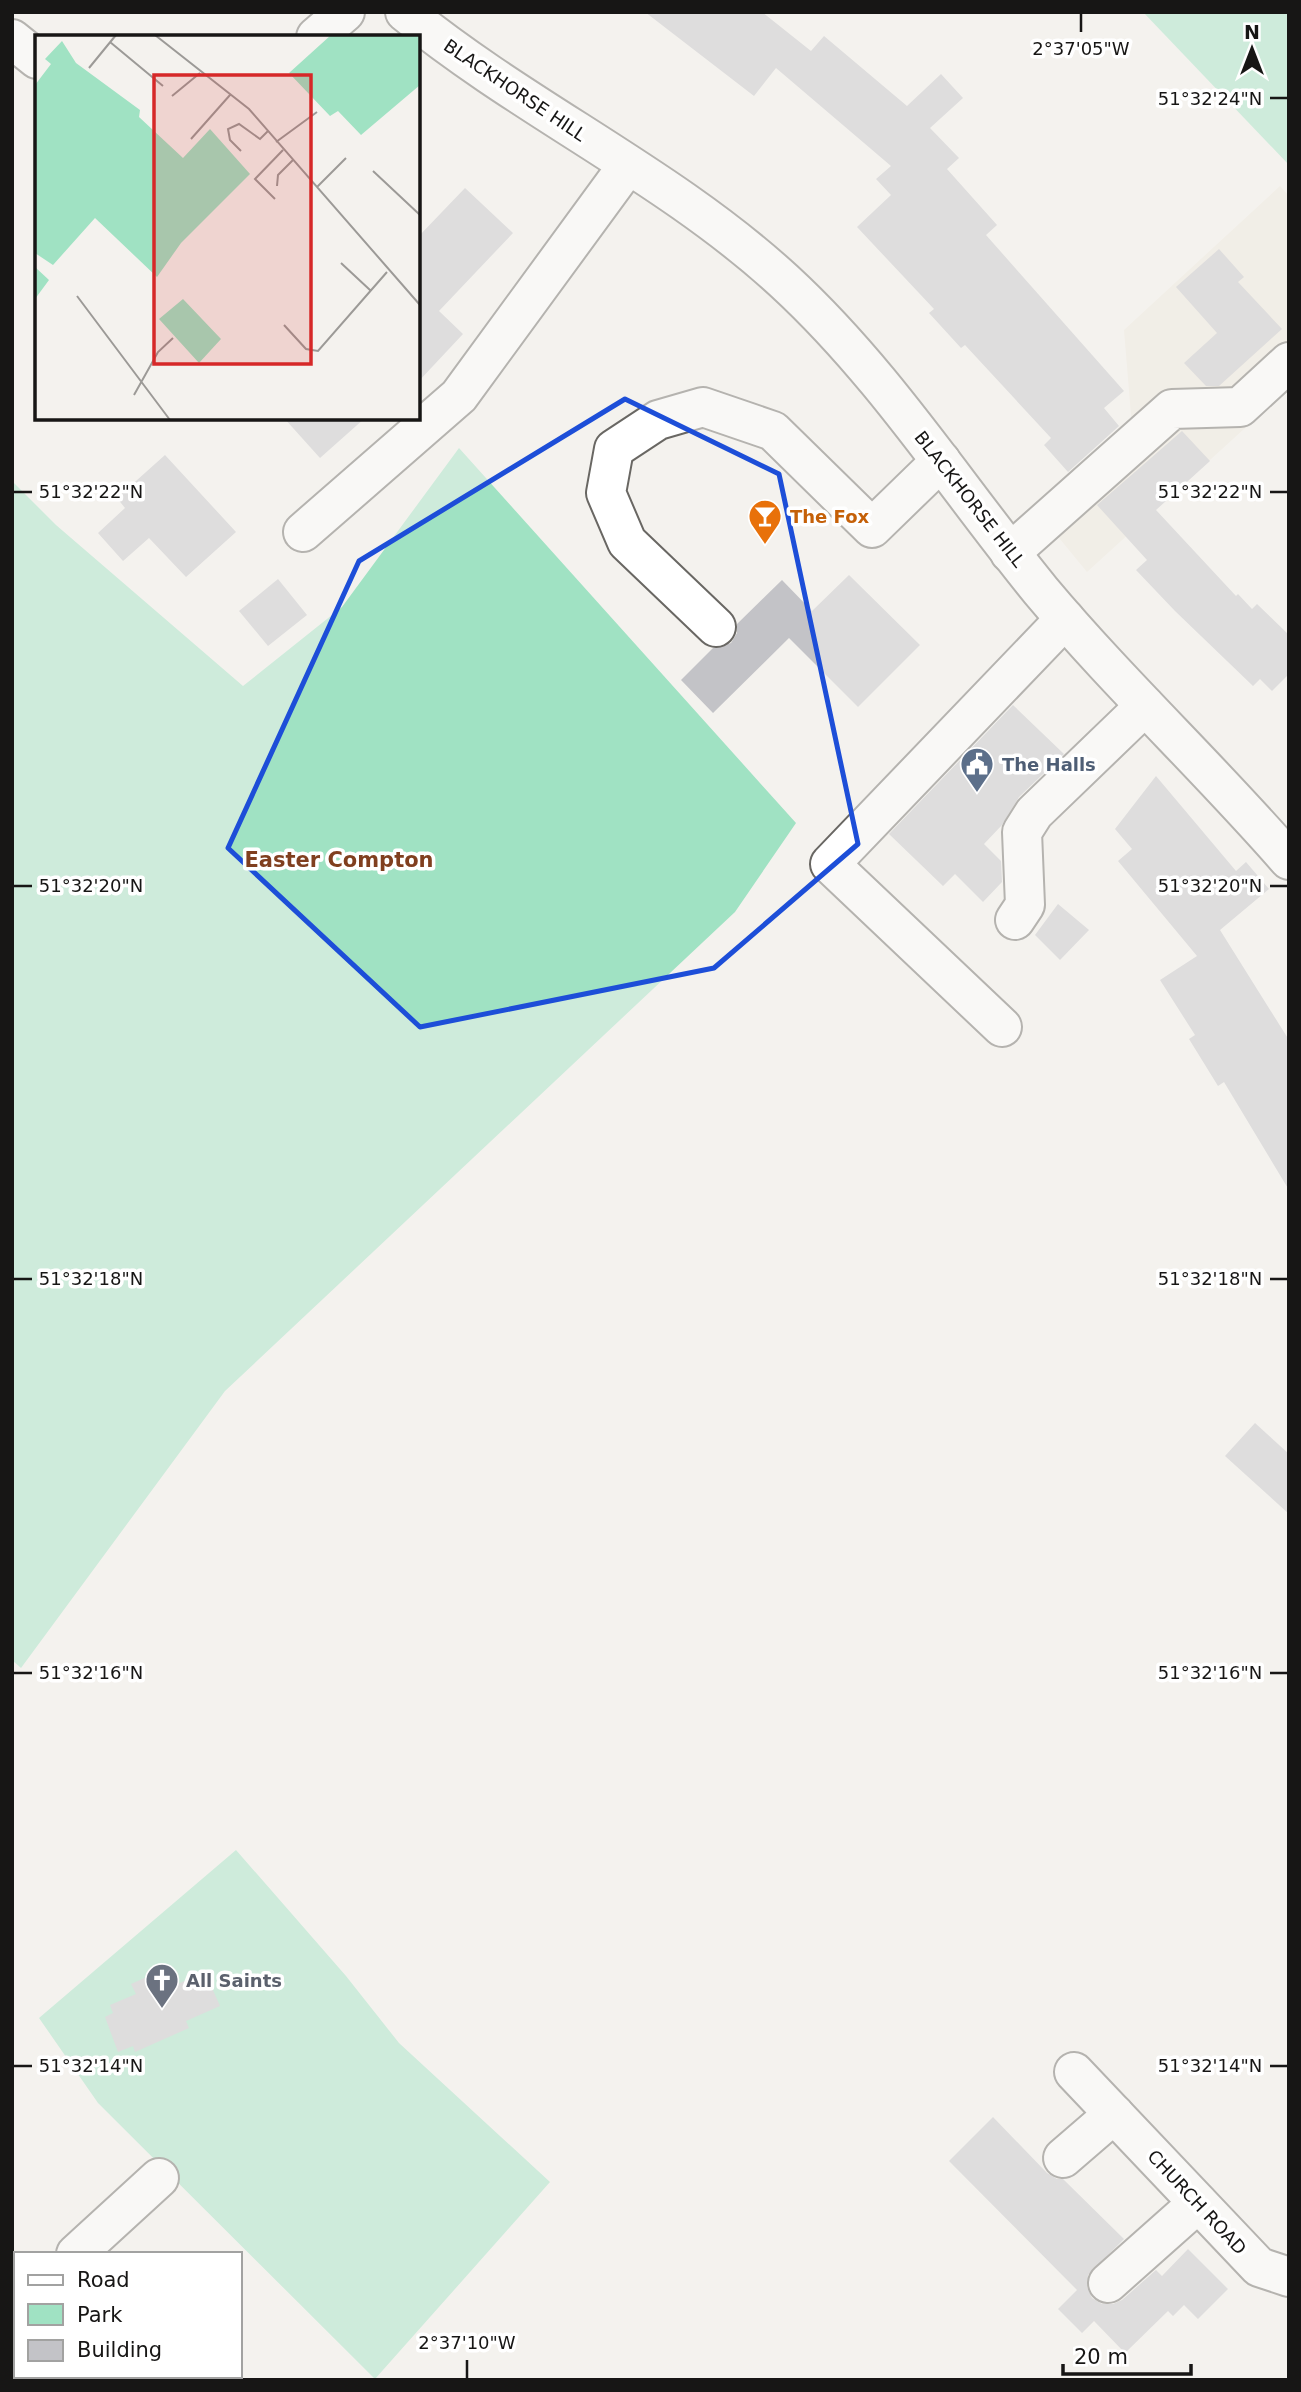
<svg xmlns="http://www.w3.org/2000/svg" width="1301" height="2392" font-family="'DejaVu Sans',sans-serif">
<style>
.built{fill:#eee8dd}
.green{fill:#a0e2c3}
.building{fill:#c3c3c7}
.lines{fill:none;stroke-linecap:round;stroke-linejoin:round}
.minor-casing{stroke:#696763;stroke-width:42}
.major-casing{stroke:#696763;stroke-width:42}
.minor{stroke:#fff;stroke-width:38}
.major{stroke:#fff;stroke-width:38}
.marked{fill:none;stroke:#1d4ed8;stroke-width:5;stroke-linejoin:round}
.ticks{fill:none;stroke:#171615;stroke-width:2.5}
.labels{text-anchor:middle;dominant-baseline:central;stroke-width:7;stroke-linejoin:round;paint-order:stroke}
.street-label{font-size:18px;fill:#171615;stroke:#fff}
.food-label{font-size:18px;font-weight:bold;fill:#c56008;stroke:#fff;text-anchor:start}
.service-label{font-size:18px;font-weight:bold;fill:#4e5e75;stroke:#fff;text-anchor:start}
.worship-label{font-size:18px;font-weight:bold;fill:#5b616d;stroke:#fff;text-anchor:start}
.quarter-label{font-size:21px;font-weight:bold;fill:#803f1f;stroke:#fff}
.inset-road{fill:none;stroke:#9c9a97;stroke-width:2}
.view{fill:#d62828;fill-opacity:0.15;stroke:#d62828;stroke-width:3.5}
.inset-edge{fill:none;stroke:#171615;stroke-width:3.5}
.ticks-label{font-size:18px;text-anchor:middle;fill:#171615;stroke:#fff;stroke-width:7;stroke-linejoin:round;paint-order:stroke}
</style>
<rect width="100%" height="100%" fill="#f4f2ee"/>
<!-- built -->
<path class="built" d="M 1280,186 L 1289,196 L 1289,388 L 1087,572 L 1037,511 L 1132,427 L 1124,330 Z"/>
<!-- green -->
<g class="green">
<path d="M 1143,12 L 1289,12 L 1289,165 Z"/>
<path d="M 459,448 L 796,823 L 735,912 L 225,1391 L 21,1668 L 12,1660 L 12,481 L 56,525 L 243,686 L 342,607 Z"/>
<path d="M 236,1850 L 346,1976 L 399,2043 L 550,2182 L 375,2379 L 98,2103 L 39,2018 Z"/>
</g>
<!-- building -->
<g class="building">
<path d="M 645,12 L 762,12 L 811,51 L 824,36 L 907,106 L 941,74 L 963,98 L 930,128 L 959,158 L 947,169 L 997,225 L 986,235 L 1124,391 L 1104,408 L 1119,426 L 1068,472 L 1044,445 L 1051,438 L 965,345 L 961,348 L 929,313 L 934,309 L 857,227 L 891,195 L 876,179 L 891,166 L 776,68 L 754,96 Z"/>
<path d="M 465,188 L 513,233 L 439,311 L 463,334 L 418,382 L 418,237 Z"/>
<path d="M 1219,249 L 1244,277 L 1238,282 L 1282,329 L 1219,386 L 1206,386 L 1184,363 L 1217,333 L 1176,287 Z"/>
<path d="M 284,418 L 365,418 L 320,458 Z"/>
<path d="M 1182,431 L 1210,461 L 1156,510 L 1236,596 L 1238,594 L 1252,609 L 1257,604 L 1289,635 L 1289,674 L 1272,691 L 1260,679 L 1253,686 L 1175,611 L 1136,570 L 1147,560 L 1097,505 Z"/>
<path d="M 165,455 L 236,532 L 186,577 L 149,538 L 123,561 L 98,533 L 125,508 L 117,498 Z"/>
<path d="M 849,575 L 920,645 L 858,707 L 789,638 L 713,713 L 681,680 L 713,648 L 731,643 L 737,633 L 737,624 L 782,580 L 812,611 Z"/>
<path d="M 278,579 L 307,615 L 268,646 L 239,611 Z"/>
<path d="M 1013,705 L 1064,754 L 1019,797 L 1002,825 L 984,844 L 1001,861 L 1002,882 L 983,902 L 955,874 L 943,886 L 889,834 Z"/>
<path d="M 1156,776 L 1236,871 L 1246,862 L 1269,889 L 1220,930 L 1289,1040 L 1289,1190 L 1224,1082 L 1218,1086 L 1189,1039 L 1195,1035 L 1160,980 L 1197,956 L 1118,861 L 1132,849 L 1115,829 Z"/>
<path d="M 1058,904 L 1089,930 L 1060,960 L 1035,935 Z"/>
<path d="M 1255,1423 L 1289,1454 L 1289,1514 L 1225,1456 Z"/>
<path d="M 165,1969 L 173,1986 L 205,1972 L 220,2006 L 186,2021 L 189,2028 L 135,2052 L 133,2046 L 118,2052 L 105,2017 L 113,2013 L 110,2005 L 136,1994 L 131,1984 Z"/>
<path d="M 993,2117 L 1047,2173 L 1057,2179 L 1063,2179 L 1124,2239 L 1088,2275 L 1087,2287 L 1092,2298 L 1102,2304 L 1113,2304 L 1122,2300 L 1156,2270 L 1162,2276 L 1188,2249 L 1228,2289 L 1198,2319 L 1184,2305 L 1173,2316 L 1168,2311 L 1125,2353 L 1094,2321 L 1082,2333 L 1058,2309 L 1077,2290 L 949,2161 Z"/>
</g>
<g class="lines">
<defs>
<g id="minor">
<path d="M 316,37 L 345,12"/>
<path d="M 12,39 L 37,59"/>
<path d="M 303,532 L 459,396 L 628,165"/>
<path d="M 1010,553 L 1172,409 L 1240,407 L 1289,362"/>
<path d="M 716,627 L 627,542 L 606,493 L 614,449 L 658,420 L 703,407 L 773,431 L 872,528 L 941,461"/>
<path d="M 1015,920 L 1025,905 L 1022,832 L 1034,813 L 1145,706"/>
<path d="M 1002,1027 L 830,864 L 1065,619"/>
<path d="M 1074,2072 L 1259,2267 L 1289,2277"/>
<path d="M 1063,2158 L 1114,2114"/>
<path d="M 76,2254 L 159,2178"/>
<path d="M 1108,2283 L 1198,2203"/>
<path d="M 12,2337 L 16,2330"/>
</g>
<path id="major" d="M 405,12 C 525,110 670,176 784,281 C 884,373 956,487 1041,591 C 1119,684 1209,768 1289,860"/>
</defs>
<!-- minor casing -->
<use href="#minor" class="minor-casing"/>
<!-- major casing -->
<use href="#major" class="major-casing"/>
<!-- minor -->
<use href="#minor" class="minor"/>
<!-- major -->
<use href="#major" class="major"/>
</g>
<!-- marked area -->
<path d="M0 0H1301V2392H0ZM 625,399 L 779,474 L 858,844 L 714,968 L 420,1027 L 228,848 L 359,561 Z" fill="#f4f2ee" fill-opacity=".55" fill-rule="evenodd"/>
<path class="marked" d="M 625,399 L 779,474 L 858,844 L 714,968 L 420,1027 L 228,848 L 359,561 Z"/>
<!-- ticks -->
<path class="ticks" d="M 1081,14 L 1081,32M 1270,98 L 1287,98M 14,492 L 32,492M 1270,492 L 1287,492M 14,886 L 32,886M 1270,886 L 1287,886M 14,1279 L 32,1279M 1270,1279 L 1287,1279M 14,1673 L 32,1673M 1270,1673 L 1287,1673M 14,2066 L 32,2066M 1270,2066 L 1287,2066M 467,2360 L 467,2378"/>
<!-- icons -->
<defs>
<symbol id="bar-pin" viewBox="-11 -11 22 30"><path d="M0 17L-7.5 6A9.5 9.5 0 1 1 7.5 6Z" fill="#e8710a" stroke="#fff"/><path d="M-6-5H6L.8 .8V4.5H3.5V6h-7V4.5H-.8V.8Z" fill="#fff"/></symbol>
<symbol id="civic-pin" viewBox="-11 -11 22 30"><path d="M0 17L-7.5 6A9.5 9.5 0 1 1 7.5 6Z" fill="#5c6f8a" stroke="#fff"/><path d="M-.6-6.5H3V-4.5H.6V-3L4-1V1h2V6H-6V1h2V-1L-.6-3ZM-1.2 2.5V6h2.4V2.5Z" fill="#fff"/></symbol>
<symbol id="church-pin" viewBox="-11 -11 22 30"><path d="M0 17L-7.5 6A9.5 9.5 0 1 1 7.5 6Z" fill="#6b7280" stroke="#fff"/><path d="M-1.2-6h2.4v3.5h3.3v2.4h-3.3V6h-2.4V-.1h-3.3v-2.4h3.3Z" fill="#fff"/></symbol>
</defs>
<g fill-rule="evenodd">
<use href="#bar-pin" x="746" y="497" width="38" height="52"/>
<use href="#civic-pin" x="958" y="745" width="38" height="52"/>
<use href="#church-pin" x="143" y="1961" width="38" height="52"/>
</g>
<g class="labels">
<!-- street labels -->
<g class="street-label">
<text transform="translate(515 90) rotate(34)">BLACKHORSE HILL</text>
<text transform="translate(970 499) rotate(52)">BLACKHORSE HILL</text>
<text transform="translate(1197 2202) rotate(47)">CHURCH ROAD</text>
</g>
<!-- food labels -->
<g class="food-label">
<text x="790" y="516">The Fox</text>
</g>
<!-- service labels -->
<g class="service-label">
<text x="1002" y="764">The Halls</text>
</g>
<!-- worship labels -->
<g class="worship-label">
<text x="186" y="1980">All Saints</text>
</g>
<!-- quarter labels -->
<g class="quarter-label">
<text x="339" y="860">Easter Compton</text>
</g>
</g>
<!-- overview -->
<g transform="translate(35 35)">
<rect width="385" height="385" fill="#f4f2ee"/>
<path d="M 296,0 L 385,0 L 385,50 L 326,100 L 303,76 L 295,81 L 254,38 ZM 27,6 L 41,28 L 105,75 L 104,82 L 148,123 L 175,94 L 215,139 L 146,208 L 122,242 L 60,183 L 18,230 L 0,218 L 0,50 L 16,29 L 10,24 ZM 0,232 L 14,245 L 0,264 ZM 148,264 L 186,304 L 164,328 L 124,284 Z" fill="#a0e2c3"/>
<path class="inset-road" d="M 120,0 L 214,74 L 385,270M 75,7 L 128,51M 54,33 L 81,0M 137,61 L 165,38M 156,104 L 195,60M 241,107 L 282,77M 206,116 L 195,105 L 193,94 L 204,89 L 225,104 L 233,96M 338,136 L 385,180M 242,151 L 243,140 L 258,125M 282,152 L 311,123M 240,164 L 220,144 L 248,115M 306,228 L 335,255M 42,261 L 135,385M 249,290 L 271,314 L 283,316 L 352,237M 99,360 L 123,317 L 138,303"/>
<path class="view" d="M 119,40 L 276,40 L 276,329 L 119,329 Z"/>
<rect width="385" height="385" class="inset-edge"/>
</g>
<g class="ticks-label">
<text x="1081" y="55">2°37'05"W</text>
<text x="1210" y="105">51°32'24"N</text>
<text x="91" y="498">51°32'22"N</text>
<text x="1210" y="498">51°32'22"N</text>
<text x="91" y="892">51°32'20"N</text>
<text x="1210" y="892">51°32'20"N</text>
<text x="91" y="1285">51°32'18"N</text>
<text x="1210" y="1285">51°32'18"N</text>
<text x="91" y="1679">51°32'16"N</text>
<text x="1210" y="1679">51°32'16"N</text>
<text x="91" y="2072">51°32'14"N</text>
<text x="1210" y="2072">51°32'14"N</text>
<text x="467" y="2349">2°37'10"W</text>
</g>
<!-- border -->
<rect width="1301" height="2392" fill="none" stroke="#171615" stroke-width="28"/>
<!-- legend -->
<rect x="14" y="2252" width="228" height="126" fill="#ffffff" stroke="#a2a2a1" stroke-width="2"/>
<rect x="28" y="2275" width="35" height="10" fill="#ffffff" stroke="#a2a2a1" stroke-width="2"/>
<text x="77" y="2287" font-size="21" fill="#171615">Road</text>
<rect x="28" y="2304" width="35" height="21" fill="#a0e2c3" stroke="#a2a2a1" stroke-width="2"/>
<text x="77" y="2322" font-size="21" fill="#171615">Park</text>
<rect x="28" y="2340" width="35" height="21" fill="#c3c3c7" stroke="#a2a2a1" stroke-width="2"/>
<text x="77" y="2357" font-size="21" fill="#171615">Building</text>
<!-- north arrow -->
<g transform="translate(1252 49)" stroke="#ffffff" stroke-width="5" paint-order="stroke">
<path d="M0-5L12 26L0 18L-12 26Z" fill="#171615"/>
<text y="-10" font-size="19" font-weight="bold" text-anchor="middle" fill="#171615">N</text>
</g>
<!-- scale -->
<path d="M1063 2364v10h128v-10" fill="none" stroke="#171615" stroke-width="3.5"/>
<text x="1074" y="2364" font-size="21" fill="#171615" stroke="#ffffff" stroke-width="5" paint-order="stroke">20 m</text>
</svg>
